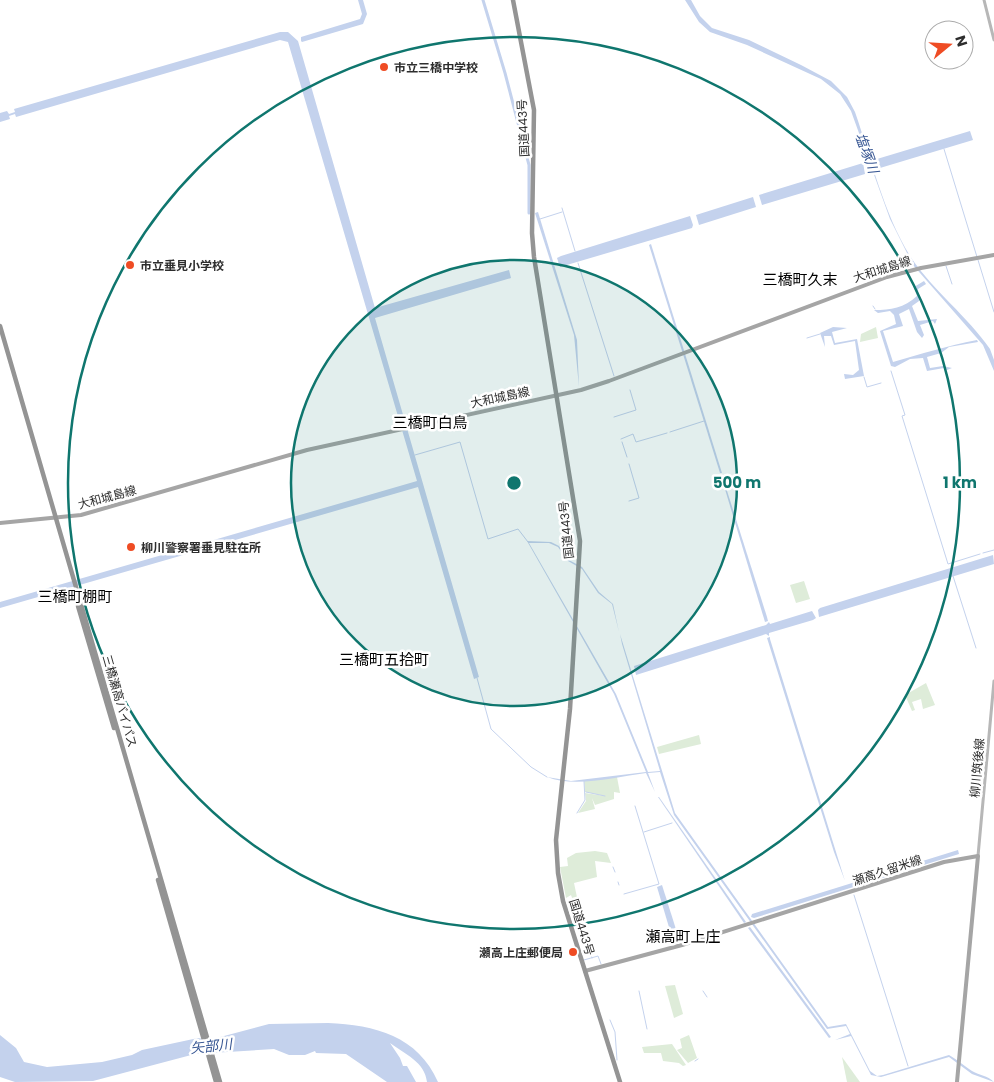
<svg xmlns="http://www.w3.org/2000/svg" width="994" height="1082" font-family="Poppins,'Noto Sans JP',sans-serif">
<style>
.green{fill:#deecd9}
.water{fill:#c4d2ed}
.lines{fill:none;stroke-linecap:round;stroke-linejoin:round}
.stream{stroke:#c4d2ed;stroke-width:1}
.canal{stroke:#c4d2ed;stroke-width:3}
.secondary{stroke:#b7b7b7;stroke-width:3}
.primary{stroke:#a5a5a5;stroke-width:4}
.highway{stroke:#949494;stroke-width:4.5}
.ring{fill:none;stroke:#0f766e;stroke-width:2.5}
.poi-dot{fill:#ef4c24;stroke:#fff;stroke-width:2}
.labels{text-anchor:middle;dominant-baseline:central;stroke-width:5;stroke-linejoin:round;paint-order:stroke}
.poi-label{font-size:12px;font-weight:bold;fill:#2d2d2d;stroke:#fff;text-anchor:start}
.street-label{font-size:12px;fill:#2d2d2d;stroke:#fff}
.water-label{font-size:14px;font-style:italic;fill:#375693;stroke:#fff}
.quarter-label{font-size:15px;fill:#000;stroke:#fff}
.centre{fill:#0f766e;stroke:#fff;stroke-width:2.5}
.ring-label{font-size:15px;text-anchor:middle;font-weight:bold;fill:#0f766e;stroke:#fff;stroke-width:5;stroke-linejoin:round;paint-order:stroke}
</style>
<rect width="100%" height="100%" fill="#fff"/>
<!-- green -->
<g class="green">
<path d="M 876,327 L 878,338 L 860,342 L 861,334 Z"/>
<path d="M 804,581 L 810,599 L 796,603 L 790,585 Z"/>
<path d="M 926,683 L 935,705 L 923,709 L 921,699 L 912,702 L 915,710 L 912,711 L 905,695 Z"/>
<path d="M 699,735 L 701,744 L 659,754 L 657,747 Z"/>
<path d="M 617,777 L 620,793 L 614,792 L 614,799 L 595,805 L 592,798 L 595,809 L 578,813 L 586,801 L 585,793 L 605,796 L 585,792 L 584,780 Z"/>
<path d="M 595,851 L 607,853 L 611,863 L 595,861 L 597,877 L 574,883 L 578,902 L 574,903 L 571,895 L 566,898 L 560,867 L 568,866 L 567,858 L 576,853 Z"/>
<path d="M 675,985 L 683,1014 L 674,1018 L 665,986 Z"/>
<path d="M 689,1035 L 697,1058 L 688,1063 L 677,1050 L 682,1048 L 680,1039 Z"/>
<path d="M 672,1044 L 686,1065 L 683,1066 L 679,1063 L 663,1061 L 661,1053 L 644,1053 L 642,1047 Z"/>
<path d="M 842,1057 L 860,1082 L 847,1082 Z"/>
</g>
<!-- water -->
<g class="water">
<path d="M 358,0 L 363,0 L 367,14 L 363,24 L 302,42 L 301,41 L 301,37 L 360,19 L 362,14 Z"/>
<path d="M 685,0 L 691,0 L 700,16 L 712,28 L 749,40 L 801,65 L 831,81 L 847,97 L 855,112 C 872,161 884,215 912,259 C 933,290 968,317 990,349 L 994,360 L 994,371 L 983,345 L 913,265 L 890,219 L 851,111 L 840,94 L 821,79 L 747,45 L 710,32 L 699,22 Z"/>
<path d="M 280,32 L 288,32 L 298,41 L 375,308 L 509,270 L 511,278 L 375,318 L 479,677 L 474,679 L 418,487 L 0,608 L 0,602 L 417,481 L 288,42 L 280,40 L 16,117 L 15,114 L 9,116 L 10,119 L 0,122 L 0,113 L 7,111 L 9,114 L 15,112 L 14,109 Z"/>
<path d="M 970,131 L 973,140 L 880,168 L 877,159 Z"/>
<path d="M 863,163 L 865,174 L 762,205 L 759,195 Z"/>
<path d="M 753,197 L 756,207 L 699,225 L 696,215 Z"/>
<path d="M 538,212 L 577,340 L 579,387 L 574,335 L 535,213 Z"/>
<path d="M 690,216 L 693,225 L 692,228 L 560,267 L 557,258 L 561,256 Z"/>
<path d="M 651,244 L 722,473 L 720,473 L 649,245 Z"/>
<path d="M 924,281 L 926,284 L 918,289 L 919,301 L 912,306 L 918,321 L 937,319 L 935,324 L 933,321 L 920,325 L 924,335 L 922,338 L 917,332 L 909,309 L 899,314 L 903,326 L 883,331 L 893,362 C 921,354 947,346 977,340 L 978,342 L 949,347 L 941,353 L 927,357 L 930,368 L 943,366 L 952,368 L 947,370 L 944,368 L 927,371 L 923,358 L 910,359 L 895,367 L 891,366 L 880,331 L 896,324 L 894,315 L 890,311 L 878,313 L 874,310 C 891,310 904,308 917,296 L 914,287 Z"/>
<path d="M 833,327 L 847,328 L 832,332 L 835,343 L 857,339 L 864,376 L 845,379 L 844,374 L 853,375 L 859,370 L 855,341 L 834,345 L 831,336 L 824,336 L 825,347 L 820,333 Z"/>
<path d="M 722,475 L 767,617 L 768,621 L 765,622 L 721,476 Z"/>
<path d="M 527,541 L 551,542 L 559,546 L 567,559 L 582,567 L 599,592 L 613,604 L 619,632 L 612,604 L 598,593 L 582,569 L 568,561 L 558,547 L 549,543 L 529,543 L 616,694 L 648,772 L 660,771 L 622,644 L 620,634 L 675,813 L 828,1027 L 846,1024 L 870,1071 L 877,1076 L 883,1075 L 949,1055 C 958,1060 964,1066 972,1071 C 980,1076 987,1075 994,1082 L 972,1074 L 949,1057 L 881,1077 L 871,1075 L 851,1036 L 835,1040 L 850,1034 L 846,1026 L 827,1029 L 674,815 L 660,772 L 648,773 L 655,792 L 646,773 C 615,777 575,788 547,777 L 571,781 L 646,772 L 614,694 Z"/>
<path d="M 993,555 L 994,564 L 819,617 L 818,610 L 820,608 Z"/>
<path d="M 812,611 L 816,618 L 813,620 L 769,633 L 769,636 L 766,634 L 636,675 L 634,666 L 766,625 L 769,622 L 770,624 Z"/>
<path d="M 770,637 L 770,639 L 845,881 L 834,852 L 767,638 Z"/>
<path d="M 658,797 L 659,797 L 746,922 L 744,923 Z"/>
<path d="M 958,850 L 959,854 L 898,873 L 897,869 L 900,868 Z"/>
<path d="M 894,870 L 895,874 L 754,918 L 751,917 L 752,914 Z"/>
<path d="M 662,885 L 680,942 L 674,944 L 657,887 Z"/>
<path d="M 750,927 L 831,1037 L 829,1038 L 748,928 Z"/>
<path d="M 328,1023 C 375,1025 418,1036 438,1082 L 427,1082 C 425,1062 405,1054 390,1043 L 400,1058 L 403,1066 L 407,1066 L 416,1082 L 387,1082 L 346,1054 L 316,1053 L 315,1051 L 305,1055 L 289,1055 L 274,1049 L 195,1054 L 93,1081 L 15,1082 L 0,1077 L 0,1035 L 16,1048 L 24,1062 L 47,1067 L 102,1062 L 132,1055 L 142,1050 L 198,1038 L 209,1040 L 269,1024 Z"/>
</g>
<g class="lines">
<!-- stream -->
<g class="stream">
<path d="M 944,149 L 977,257"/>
<path d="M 562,208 L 575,251"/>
<path d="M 540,219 L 562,212"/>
<path d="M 978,260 L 994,312"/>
<path d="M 578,263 L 614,376"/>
<path d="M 555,265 L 559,263"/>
<path d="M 946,266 L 952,284"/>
<path d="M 873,306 L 875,309"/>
<path d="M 807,338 L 820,334"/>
<path d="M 891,371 L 905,415 L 902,416 L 948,564 L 980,554"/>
<path d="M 864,377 L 867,387 L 881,383"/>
<path d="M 614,417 L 636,410 L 630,390"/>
<path d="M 670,432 L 704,421"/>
<path d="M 621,439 L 633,434 L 636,442 L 667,433"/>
<path d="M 622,442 L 627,457"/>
<path d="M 415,455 L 460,442 L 488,539 L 518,529 L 528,542"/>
<path d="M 629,464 L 639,498 L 629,501"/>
<path d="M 983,553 L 994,550"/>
<path d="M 953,576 L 976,648"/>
<path d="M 477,678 L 491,729 L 531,767 L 547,777"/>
<path d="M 586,792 L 605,796"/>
<path d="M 577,813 L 585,800 L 584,781"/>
<path d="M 644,832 L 672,823"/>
<path d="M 613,867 L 615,872"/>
<path d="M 618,882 L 619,885"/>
<path d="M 624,894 L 659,884 L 635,806"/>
<path d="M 854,895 L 908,1066"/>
<path d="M 577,906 L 592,958"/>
<path d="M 584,960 L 598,956 L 601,964"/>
<path d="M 639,991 L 647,1029"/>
<path d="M 703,991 L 707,997"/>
<path d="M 610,1020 L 615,1032 L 617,1060"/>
<path d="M 695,1061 L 698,1059"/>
</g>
<!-- canal -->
<path class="canal" d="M 483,0 L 505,73 L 529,165 L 529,213"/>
<!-- secondary -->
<g class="secondary">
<path d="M 984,0 L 994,40"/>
<path d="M 978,856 L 994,681"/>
</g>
<!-- primary -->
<g class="primary">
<path d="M 0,523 L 81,515 L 307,450 L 581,390 L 609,381 L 887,277 L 921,268 L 994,255"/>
<path d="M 585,971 L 682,945 L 944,862 L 978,856 L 957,1082"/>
</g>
<!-- highway -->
<g class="highway">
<path d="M 513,0 L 534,110 L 532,233 L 534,257 L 580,541 L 570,709 L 556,840 L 558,873 L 563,901 L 620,1082"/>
<path d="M 0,326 L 220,1082"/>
<path d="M 78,606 L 114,728"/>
<path d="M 158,880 L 216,1082"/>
</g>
</g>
<!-- distance rings -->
<circle cx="514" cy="483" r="223" fill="#0f766e" fill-opacity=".12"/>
<g class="ring">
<circle cx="514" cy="483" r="223"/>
<circle cx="514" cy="483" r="446"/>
</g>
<!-- markers -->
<g class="poi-dot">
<circle cx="384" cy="67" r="5"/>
<circle cx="130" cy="265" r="5"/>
<circle cx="131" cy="547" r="5"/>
<circle cx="573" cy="952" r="5"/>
</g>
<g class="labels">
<!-- poi labels -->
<g class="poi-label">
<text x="394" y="67">市立三橋中学校</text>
<text x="140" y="265">市立垂見小学校</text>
<text x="141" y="547">柳川警察署垂見駐在所</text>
<text x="563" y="952" text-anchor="end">瀬高上庄郵便局</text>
</g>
<!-- street labels -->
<g class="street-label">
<text transform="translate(523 128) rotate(-93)">国道443号</text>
<text transform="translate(882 269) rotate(-18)">大和城島線</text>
<text transform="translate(500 397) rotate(-12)">大和城島線</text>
<text transform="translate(107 497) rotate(-15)">大和城島線</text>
<text transform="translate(566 530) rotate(-96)">国道443号</text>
<text transform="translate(120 701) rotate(74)">三橋瀬高バイパス</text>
<text transform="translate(977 768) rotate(-85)">柳川筑後線</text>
<text transform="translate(887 870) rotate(-18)">瀬高久留米線</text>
<text transform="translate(582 927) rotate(73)">国道443号</text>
</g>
<!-- water labels -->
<g class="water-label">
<text transform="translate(867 153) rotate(70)">塩塚川</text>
<text transform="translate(211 1046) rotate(-6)">矢部川</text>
</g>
<!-- quarter labels -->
<g class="quarter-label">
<text x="800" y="279">三橋町久末</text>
<text x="430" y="422">三橋町白鳥</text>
<text x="75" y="596">三橋町棚町</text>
<text x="384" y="659">三橋町五拾町</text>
<text x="683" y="936">瀬高町上庄</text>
</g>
</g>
<circle cx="514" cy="483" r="8" class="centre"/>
<g class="ring-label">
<text x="737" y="488">500 m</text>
<text x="960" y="488">1 km</text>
</g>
<!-- north arrow -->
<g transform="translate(949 45) rotate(72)"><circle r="24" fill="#ffffff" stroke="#ababab"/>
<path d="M0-4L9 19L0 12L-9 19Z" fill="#ef4c24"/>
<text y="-8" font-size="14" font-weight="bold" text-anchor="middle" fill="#2d2d2d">N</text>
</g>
</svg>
